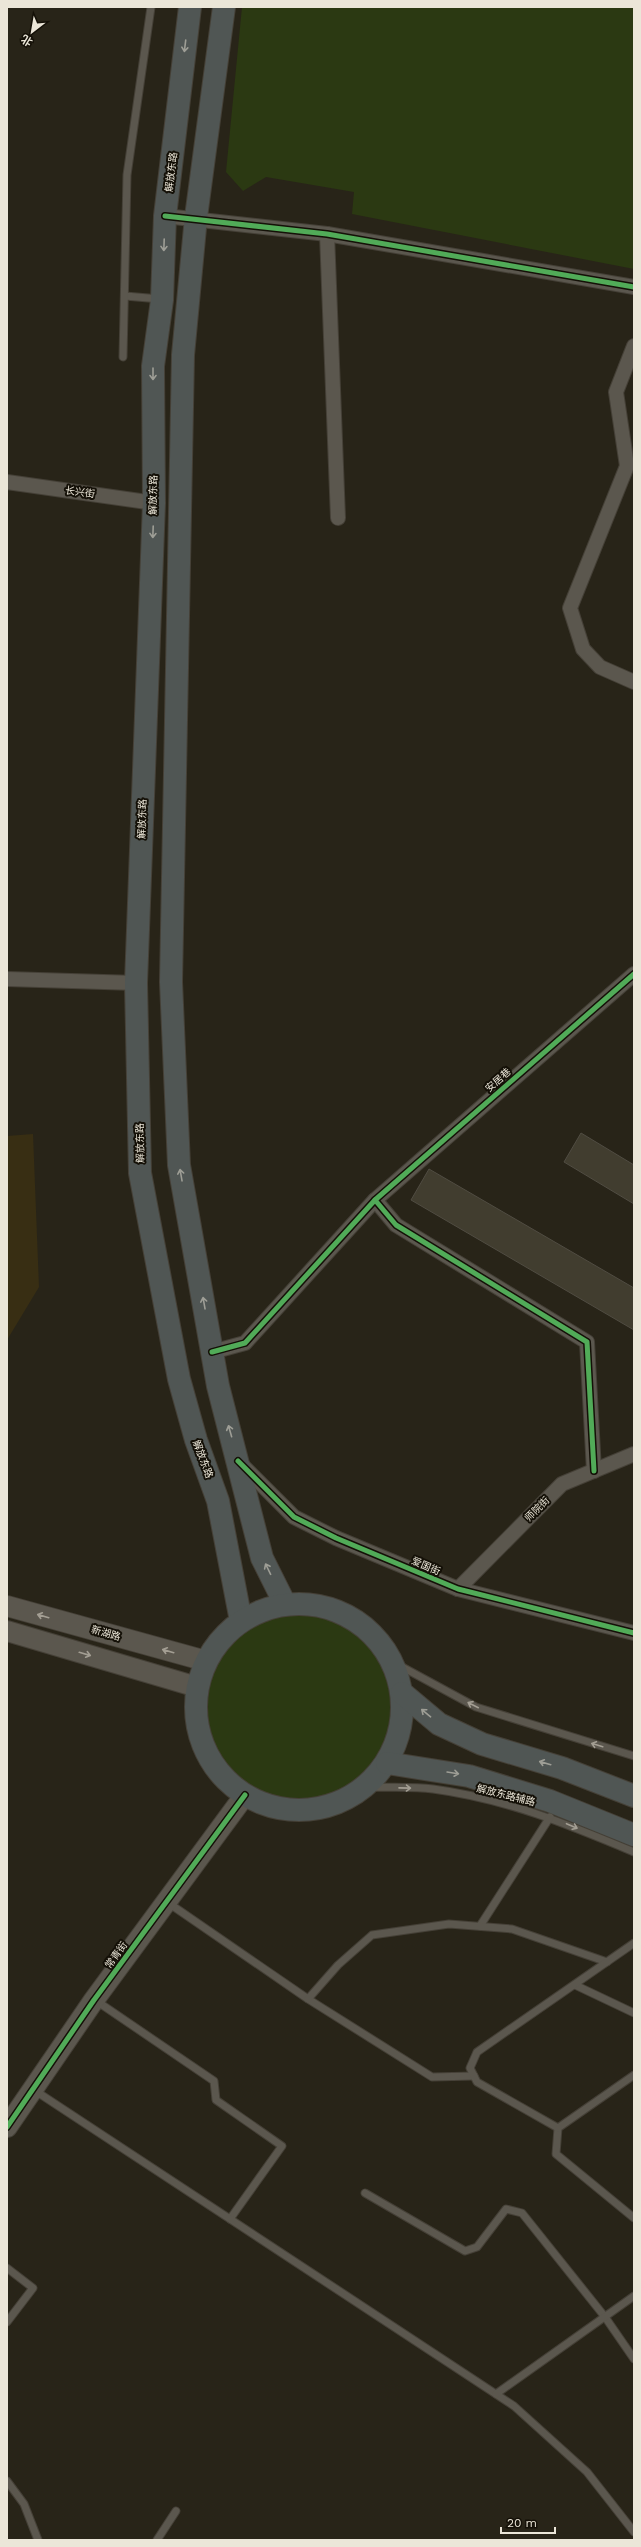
<svg xmlns="http://www.w3.org/2000/svg" width="641" height="2547" font-family="'Work Sans','Noto Sans SC',sans-serif">
<style>
.built{fill:#382e13}
.green{fill:#2b3912}
.building{fill:#413d2f;stroke:#504c42}
.lines{fill:none;stroke-linecap:round;stroke-linejoin:round}
.lane-casing{stroke:#454037;stroke-width:9}
.street-casing{stroke:#454037;stroke-width:16}
.secondary-casing{stroke:#454037;stroke-width:22}
.primary-casing{stroke:#454037;stroke-width:24}
.lane{stroke:#5b574e;stroke-width:7}
.street{stroke:#5b574e;stroke-width:14}
.secondary{stroke:#5b574e;stroke-width:20}
.primary{stroke:#505654;stroke-width:22}
.cycleway-casing{stroke:#141007;stroke-width:8}
.cycleway{stroke:#51ab58;stroke-width:5}
.oneway{stroke:#9e9e96}
.oneway2{stroke:#a39e93}
.labels{text-anchor:middle;dominant-baseline:central;stroke-width:4;stroke-linejoin:round;paint-order:stroke}
.street-label{font-size:10px;fill:#ebe6d8;stroke:#141007}
</style>
<rect width="100%" height="100%" fill="#282418"/>
<!-- built -->
<path class="built" d="M 33,1134 L 39,1287 L 7,1340 L 7,1136 Z"/>
<!-- green -->
<g class="green">
<path d="M 242,7 L 634,7 L 634,269 L 352,214 L 354,192 L 266,177 L 243,191 L 226,172 Z"/>
<circle cx="299" cy="1707" r="103"/>
</g>
<!-- building -->
<g class="building">
<path d="M 581,1133 L 634,1165 L 634,1204 L 564,1162 Z"/>
<path d="M 429,1169 L 634,1288 L 634,1330 L 411,1200 Z"/>
</g>
<g class="lines">
<defs>
<g id="lane">
<path d="M 125,296 L 160,299"/>
<path d="M 123,357 L 127,175 L 151,7"/>
<path d="M 393,1662 L 476,1707 L 634,1756"/>
<path d="M 366,1787 C 388,1788 411,1786 433,1789 C 507,1799 567,1824 634,1852"/>
<path d="M 167,1902 L 308,1999 L 432,2077 L 474,2076"/>
<path d="M 480,1926 L 550,1817"/>
<path d="M 575,1985 L 634,2013"/>
<path d="M 308,1999 L 338,1965 L 372,1935 L 449,1924 L 512,1929 L 607,1962"/>
<path d="M 95,2000 L 214,2081 L 216,2100 L 282,2146 L 230,2219"/>
<path d="M 634,2075 L 558,2128 L 556,2154 L 634,2218"/>
<path d="M 34,2090 L 514,2406 L 587,2472 L 634,2532"/>
<path d="M 558,2128 L 477,2082 L 470,2068 L 477,2052 L 634,1943"/>
<path d="M 365,2193 L 465,2251 L 477,2247 L 506,2209 L 522,2213 L 605,2317 L 634,2359"/>
<path d="M 7,2268 L 33,2288 L 7,2322"/>
<path d="M 496,2394 L 634,2296"/>
<path d="M 7,2481 L 24,2504 L 38,2540"/>
<path d="M 157,2540 L 176,2511"/>
</g>
<g id="street">
<path d="M 165,216 L 327,234 L 634,287"/>
<path d="M 327,234 L 338,518"/>
<path d="M 634,346 L 616,392 L 627,466 L 570,608 L 583,649 L 600,667 L 634,682"/>
<path d="M 7,482 L 154,503"/>
<path d="M 7,979 L 136,983"/>
<path d="M 375,1200 L 396,1225 L 587,1342 L 594,1471"/>
<path d="M 212,1352 L 245,1343 L 375,1200 L 634,974"/>
<path d="M 238,1461 L 294,1517 L 336,1538 L 458,1589 L 634,1633"/>
<path d="M 458,1589 L 562,1484 L 634,1454"/>
</g>
<g id="secondary">
<path d="M 7,1606 L 206,1661"/>
<path d="M 7,1631 L 197,1687"/>
<path d="M 7,2127 L 94,2000 L 245,1795"/>
</g>
<g id="primary">
<path d="M 190,7 L 165,216 L 162,300 L 153,366 L 154,503 L 136,983 L 140,1173 L 179,1379 L 196,1440 L 218,1501 L 241,1621"/>
<path d="M 224,7 L 196,217 L 183,355 L 171,982 L 179,1165 L 218,1386 L 262,1558 L 285,1604"/>
<circle cx="299" cy="1707" r="103"/>
<path d="M 402,1693 L 439,1724 L 482,1744 L 562,1768 L 634,1796"/>
<path d="M 387,1763 L 469,1776 L 550,1801 L 634,1835"/>
</g>
</defs>
<!-- lane casing -->
<use href="#lane" class="lane-casing"/>
<!-- street casing -->
<use href="#street" class="street-casing"/>
<!-- secondary casing -->
<use href="#secondary" class="secondary-casing"/>
<!-- primary casing -->
<use href="#primary" class="primary-casing"/>
<!-- lane -->
<use href="#lane" class="lane"/>
<!-- street -->
<use href="#street" class="street"/>
<!-- secondary -->
<use href="#secondary" class="secondary"/>
<!-- primary -->
<use href="#primary" class="primary"/>
<defs>
<g id="cycleway">
<path d="M 165,216 L 327,234 L 634,287"/>
<path d="M 375,1200 L 396,1225 L 587,1342 L 594,1471"/>
<path d="M 212,1352 L 245,1343 L 375,1200 L 634,974"/>
<path d="M 238,1461 L 294,1517 L 336,1538 L 458,1589 L 634,1633"/>
<path d="M 7,2127 L 94,2000 L 245,1795"/>
</g>
</defs>
<!-- cycleway casing -->
<use href="#cycleway" class="cycleway-casing"/>
<!-- cycleway -->
<use href="#cycleway" class="cycleway"/>
</g>
<!-- one-way arrows -->
<defs><path id="oneway-shaft" d="M-6 0H5M1.5-3L5.5 0L1.5 3" fill="none" stroke-width="1.6" stroke-linecap="round" stroke-linejoin="round"/></defs>
<g class="oneway">
<use href="#oneway-shaft" transform="translate(185 46) rotate(97)"/>
<use href="#oneway-shaft" transform="translate(164 245) rotate(92)"/>
<use href="#oneway-shaft" transform="translate(153 374) rotate(90)"/>
<use href="#oneway-shaft" transform="translate(153 532) rotate(92)"/>
<use href="#oneway-shaft" transform="translate(181 1175) rotate(-100)"/>
<use href="#oneway-shaft" transform="translate(204 1303) rotate(-100)"/>
<use href="#oneway-shaft" transform="translate(230 1431) rotate(-106)"/>
<use href="#oneway-shaft" transform="translate(268 1569) rotate(-116)"/>
<use href="#oneway-shaft" transform="translate(426 1713) rotate(-140)"/>
<use href="#oneway-shaft" transform="translate(545 1763) rotate(-164)"/>
<use href="#oneway-shaft" transform="translate(453 1773) rotate(9)"/>
</g>
<g class="oneway2">
<use href="#oneway-shaft" transform="translate(43 1616) rotate(-164)"/>
<use href="#oneway-shaft" transform="translate(168 1651) rotate(-164)"/>
<use href="#oneway-shaft" transform="translate(85 1654) rotate(16)"/>
<use href="#oneway-shaft" transform="translate(473 1705) rotate(-153)"/>
<use href="#oneway-shaft" transform="translate(597 1745) rotate(-163)"/>
<use href="#oneway-shaft" transform="translate(405 1788) rotate(1)"/>
<use href="#oneway-shaft" transform="translate(572 1826) rotate(23)"/>
</g>
<g class="labels">
<!-- street labels -->
<g class="street-label">
<text transform="translate(171 172) rotate(-83)">解放东路</text>
<text transform="translate(80 492) rotate(8)">长兴街</text>
<text transform="translate(153 495) rotate(-89)">解放东路</text>
<text transform="translate(142 819) rotate(-88)">解放东路</text>
<text transform="translate(498 1080) rotate(-41)">安居巷</text>
<text transform="translate(140 1143) rotate(-91)">解放东路</text>
<text transform="translate(203 1459) rotate(70)">解放东路</text>
<text transform="translate(537 1509) rotate(-45)">师院街</text>
<text transform="translate(426 1566) rotate(23)">爱国街</text>
<text transform="translate(106 1633) rotate(16)">新湖路</text>
<text transform="translate(506 1795) rotate(14)">解放东路辅路</text>
<text transform="translate(116 1955) rotate(-54)">常青街</text>
</g>
</g>
<!-- border -->
<rect width="641" height="2547" fill="none" stroke="#ebe6d8" stroke-width="16"/>
<!-- north arrow -->
<g transform="translate(32 32) rotate(211)" stroke="#141007" stroke-width="3" paint-order="stroke">
<path d="M0-3L7 15L0 10L-7 15Z" fill="#ebe6d8"/>
<text y="-6" font-size="11" font-weight="bold" text-anchor="middle" fill="#ebe6d8">北</text>
</g>
<!-- scale -->
<path d="M501 2527v6h54v-6" fill="none" stroke="#ebe6d8" stroke-width="2"/>
<text x="507" y="2527" font-size="12" fill="#ebe6d8" stroke="#141007" stroke-width="3" paint-order="stroke">20 m</text>
</svg>
